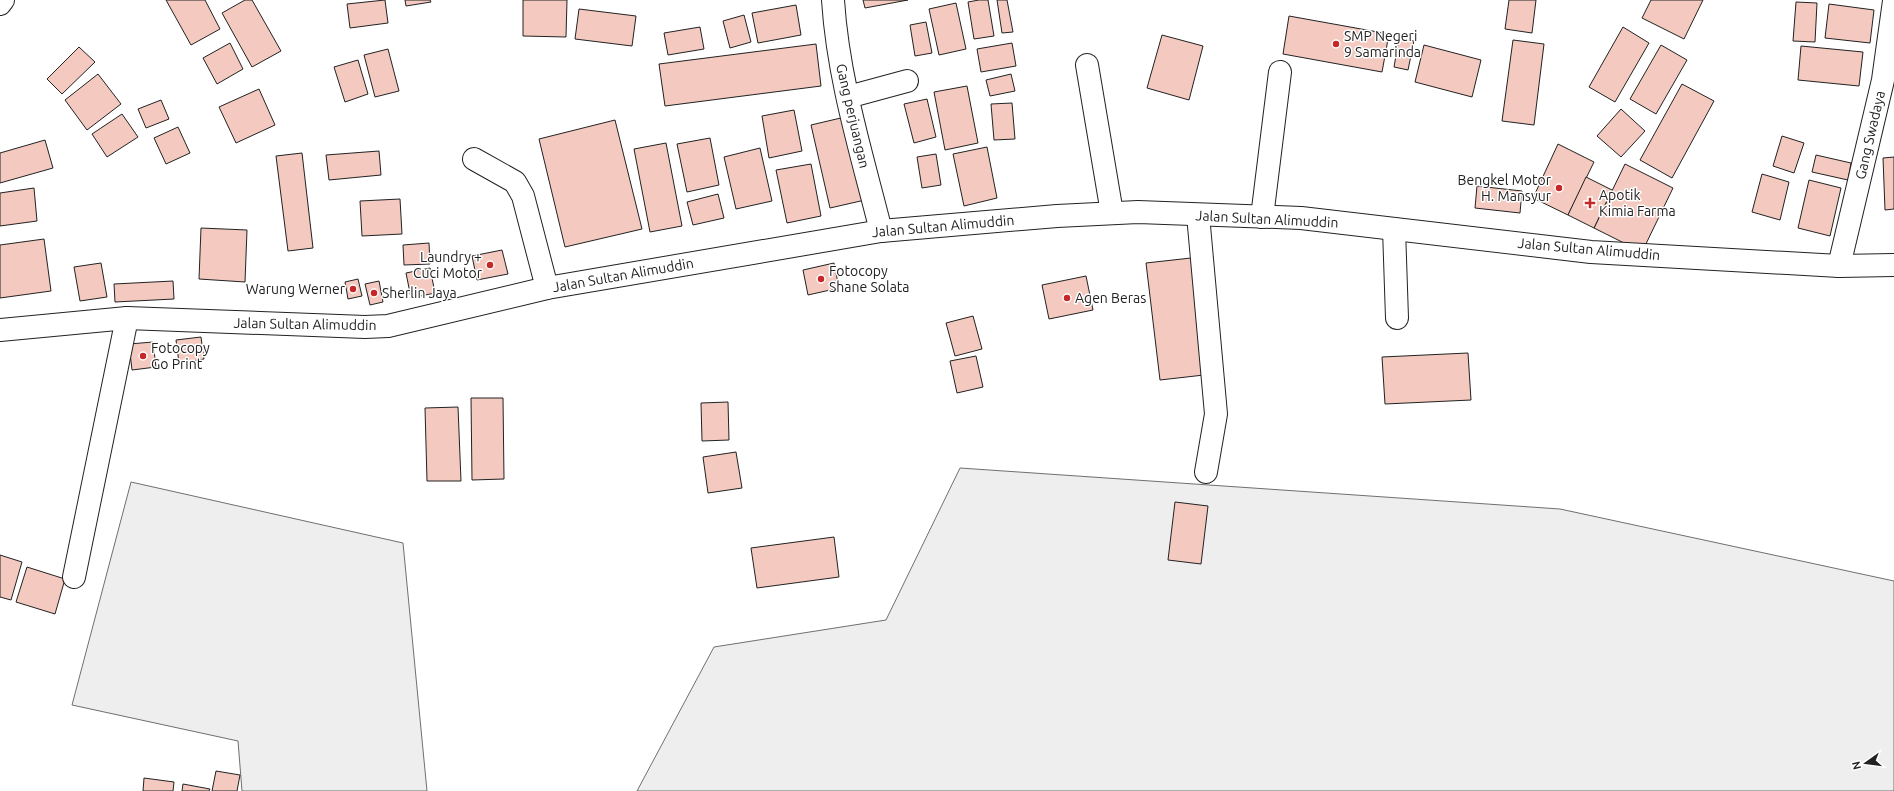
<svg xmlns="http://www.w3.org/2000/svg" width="1894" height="791" font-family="Ubuntu,sans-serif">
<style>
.green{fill:#eee;stroke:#6f6f6f}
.building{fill:#f3c9c0;stroke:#222}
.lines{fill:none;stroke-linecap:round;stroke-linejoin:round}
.minor-casing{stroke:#222;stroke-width:24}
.major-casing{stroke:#222;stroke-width:24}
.minor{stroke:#fff;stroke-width:22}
.major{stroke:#fff;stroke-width:22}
.poi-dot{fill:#c62828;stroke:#fff;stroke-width:1.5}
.labels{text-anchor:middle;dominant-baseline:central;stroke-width:3;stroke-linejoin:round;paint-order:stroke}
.poi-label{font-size:14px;fill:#222;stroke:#fff;text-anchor:start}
.street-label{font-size:14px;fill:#222;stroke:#fff}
</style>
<rect width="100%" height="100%" fill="#fff"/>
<!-- green -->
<g class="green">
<path d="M 960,468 L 1560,509 L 1894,581 L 1894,791 L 637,791 L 714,647 L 886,620 Z"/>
<path d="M 131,482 L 403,543 L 427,791 L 242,791 L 238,741 L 72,705 Z"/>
</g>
<!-- building -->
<g class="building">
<path d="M 166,0 L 205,0 L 220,29 L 191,45 Z"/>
<path d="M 245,0 L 252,0 L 281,51 L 252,67 L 222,13 Z"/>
<path d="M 385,0 L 388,23 L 350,28 L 347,4 Z"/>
<path d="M 405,0 L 430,0 L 431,2 L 406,6 Z"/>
<path d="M 523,0 L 567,0 L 566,37 L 523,36 Z"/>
<path d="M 863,0 L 908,0 L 865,8 Z"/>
<path d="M 979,0 L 988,0 L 994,36 L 974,39 L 968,2 Z"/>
<path d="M 997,0 L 1007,0 L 1013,32 L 1002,33 Z"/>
<path d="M 1509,0 L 1536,0 L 1532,33 L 1505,29 Z"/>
<path d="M 1651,0 L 1703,0 L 1684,39 L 1642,18 Z"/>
<path d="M 1796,2 L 1817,3 L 1815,42 L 1793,41 Z"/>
<path d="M 956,3 L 966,49 L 939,55 L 929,9 Z"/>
<path d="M 1829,4 L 1874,10 L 1870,43 L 1825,38 Z"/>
<path d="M 796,5 L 801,35 L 758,43 L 752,13 Z"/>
<path d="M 579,9 L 636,16 L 632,46 L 575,39 Z"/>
<path d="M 744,15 L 751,42 L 730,48 L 723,21 Z"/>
<path d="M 1289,16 L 1389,34 L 1382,72 L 1283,54 Z"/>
<path d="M 926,22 L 932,53 L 915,56 L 910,25 Z"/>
<path d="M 700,27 L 704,49 L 668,55 L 664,33 Z"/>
<path d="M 1623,27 L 1649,43 L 1615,102 L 1589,87 Z"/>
<path d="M 1162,35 L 1203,46 L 1189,100 L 1147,88 Z"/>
<path d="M 1399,38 L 1414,41 L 1408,70 L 1394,67 Z"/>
<path d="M 1513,40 L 1544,44 L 1534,125 L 1502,121 Z"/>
<path d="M 230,43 L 243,69 L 217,84 L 203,58 Z"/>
<path d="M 1012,43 L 1016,66 L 981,72 L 977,49 Z"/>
<path d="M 816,44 L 821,86 L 665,106 L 659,64 Z"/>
<path d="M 1424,45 L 1481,60 L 1472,97 L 1415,82 Z"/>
<path d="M 1661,45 L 1687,60 L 1656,114 L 1630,99 Z"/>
<path d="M 1801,46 L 1863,52 L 1859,86 L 1798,80 Z"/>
<path d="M 79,47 L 95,62 L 62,94 L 47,79 Z"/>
<path d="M 388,49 L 399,91 L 375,97 L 364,55 Z"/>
<path d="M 358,60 L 368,94 L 345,102 L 334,67 Z"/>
<path d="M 98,74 L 121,104 L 87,130 L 65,100 Z"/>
<path d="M 1011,74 L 1015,91 L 990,96 L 986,80 Z"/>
<path d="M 1682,84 L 1714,101 L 1672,178 L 1640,160 Z"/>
<path d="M 967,86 L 978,143 L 945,150 L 934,92 Z"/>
<path d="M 259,89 L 275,125 L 236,143 L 219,107 Z"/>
<path d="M 927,99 L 936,137 L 914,143 L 904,104 Z"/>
<path d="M 161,100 L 169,119 L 146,128 L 138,109 Z"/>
<path d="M 1012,103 L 1015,139 L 994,140 L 991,104 Z"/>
<path d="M 1621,109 L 1645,131 L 1621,157 L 1597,136 Z"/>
<path d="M 794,110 L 802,151 L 769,158 L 762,116 Z"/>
<path d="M 122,114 L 138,137 L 107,157 L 92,134 Z"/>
<path d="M 845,117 L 865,200 L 830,208 L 811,125 Z"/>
<path d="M 615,120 L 642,229 L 565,247 L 539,139 Z"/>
<path d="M 178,127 L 190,153 L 166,164 L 154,138 Z"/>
<path d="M 1782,136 L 1804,143 L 1794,173 L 1773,166 Z"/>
<path d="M 710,138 L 719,185 L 687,192 L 677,144 Z"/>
<path d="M 45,140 L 53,168 L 0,183 L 0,153 Z"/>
<path d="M 666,143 L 682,226 L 650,232 L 634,149 Z"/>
<path d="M 1558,144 L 1594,162 L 1568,215 L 1533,198 Z"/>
<path d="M 987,147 L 997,198 L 964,206 L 953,154 Z"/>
<path d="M 760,148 L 772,201 L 736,209 L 724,157 Z"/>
<path d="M 379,151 L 381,175 L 329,180 L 326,155 Z"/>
<path d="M 302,153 L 313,248 L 288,251 L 276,156 Z"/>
<path d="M 936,154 L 941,185 L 922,188 L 917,157 Z"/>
<path d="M 1816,155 L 1851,163 L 1848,180 L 1812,172 Z"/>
<path d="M 1894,157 L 1894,209 L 1885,210 L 1883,158 Z"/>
<path d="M 811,164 L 821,216 L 787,223 L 776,170 Z"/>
<path d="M 1625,164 L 1673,188 L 1642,252 L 1594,228 Z"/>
<path d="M 1762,174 L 1789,182 L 1780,220 L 1752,212 Z"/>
<path d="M 1586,177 L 1612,190 L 1594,228 L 1568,215 Z"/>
<path d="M 1809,180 L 1841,188 L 1830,236 L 1798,228 Z"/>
<path d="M 1477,186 L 1522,191 L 1520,213 L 1475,208 Z"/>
<path d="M 34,188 L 37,221 L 0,226 L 0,193 Z"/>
<path d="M 718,194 L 724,218 L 693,225 L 687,202 Z"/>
<path d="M 400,199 L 402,234 L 362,236 L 360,201 Z"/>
<path d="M 201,228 L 247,230 L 245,282 L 199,279 Z"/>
<path d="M 44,239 L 51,291 L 0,298 L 0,245 Z"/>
<path d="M 429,243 L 430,264 L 404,265 L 403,245 Z"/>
<path d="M 502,250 L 508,274 L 477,280 L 472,256 Z"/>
<path d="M 1191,258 L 1204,375 L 1160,380 L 1146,263 Z"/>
<path d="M 101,263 L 107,297 L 80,301 L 74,267 Z"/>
<path d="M 834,263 L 839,288 L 808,295 L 803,270 Z"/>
<path d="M 430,268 L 435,293 L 411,298 L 406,273 Z"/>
<path d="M 1086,276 L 1093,310 L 1049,319 L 1042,285 Z"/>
<path d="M 358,279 L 362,296 L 348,299 L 345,282 Z"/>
<path d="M 173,281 L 174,299 L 115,302 L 114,284 Z"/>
<path d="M 379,281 L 383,302 L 370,305 L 365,284 Z"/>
<path d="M 973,316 L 982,349 L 955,356 L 946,323 Z"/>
<path d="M 201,337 L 204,359 L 179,363 L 176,340 Z"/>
<path d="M 153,342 L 156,367 L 132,370 L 129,344 Z"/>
<path d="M 1468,353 L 1471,400 L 1385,404 L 1382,357 Z"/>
<path d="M 976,356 L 983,387 L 957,393 L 950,361 Z"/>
<path d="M 471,398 L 503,398 L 504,479 L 472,480 Z"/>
<path d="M 728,402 L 729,440 L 702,441 L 701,403 Z"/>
<path d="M 458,407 L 461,481 L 427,481 L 425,408 Z"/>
<path d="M 736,452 L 742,488 L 708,493 L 703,457 Z"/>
<path d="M 1175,502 L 1208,506 L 1201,564 L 1168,560 Z"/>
<path d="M 834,537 L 839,577 L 757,588 L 751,548 Z"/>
<path d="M 0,555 L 22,562 L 11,600 L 0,597 Z"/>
<path d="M 27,567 L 65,579 L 55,614 L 16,602 Z"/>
<path d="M 216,771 L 240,775 L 237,791 L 212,791 Z"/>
<path d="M 144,778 L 174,782 L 173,791 L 143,791 Z"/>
<path d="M 183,784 L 210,789 L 209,791 L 182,791 Z"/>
</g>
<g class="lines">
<defs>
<g id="minor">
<path d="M 833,0 C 838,79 862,155 881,231"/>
<path d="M 0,4 L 3,0"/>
<path d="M 1087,65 L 1112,213"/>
<path d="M 848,97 L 907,81"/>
<path d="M 474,159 L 515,182 L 523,196 L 547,288"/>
<path d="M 1198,215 L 1216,414 L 1206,472"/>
<path d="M 1262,217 L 1280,72"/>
<path d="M 1394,229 L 1397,318"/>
<path d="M 1839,266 L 1883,80 L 1894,1"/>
<path d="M 74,577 L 127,318"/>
</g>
<path id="major" d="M 0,330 L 127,318 L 365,327 L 388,326 L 547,288 L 881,231 L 1057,216 L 1138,212 L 1301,218 L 1591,252 L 1839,266 L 1894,265"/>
</defs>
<!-- minor casing -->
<use href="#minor" class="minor-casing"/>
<!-- major casing -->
<use href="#major" class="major-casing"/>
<!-- minor -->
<use href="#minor" class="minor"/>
<!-- major -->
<use href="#major" class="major"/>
</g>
<!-- markers -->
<g class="poi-dot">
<circle cx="1336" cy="44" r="4"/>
<circle cx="1559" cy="188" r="4"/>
<path d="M1588 197h4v4h4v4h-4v4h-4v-4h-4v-4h4z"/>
<circle cx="490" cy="265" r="4"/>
<circle cx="821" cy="279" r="4"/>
<circle cx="353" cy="289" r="4"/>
<circle cx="374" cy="293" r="4"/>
<circle cx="1067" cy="298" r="4"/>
<circle cx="143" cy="356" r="4"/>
</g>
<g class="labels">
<!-- poi labels -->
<g class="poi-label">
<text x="1344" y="36">SMP Negeri<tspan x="1344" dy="16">9 Samarinda</tspan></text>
<text x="1551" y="180" text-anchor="end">Bengkel Motor<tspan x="1551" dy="16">H. Mansyur</tspan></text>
<text x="1599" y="195">Apotik<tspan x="1599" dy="16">Kimia Farma</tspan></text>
<text x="482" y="257" text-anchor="end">Laundry +<tspan x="482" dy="16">Cuci Motor</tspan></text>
<text x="829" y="271">Fotocopy<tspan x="829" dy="16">Shane Solata</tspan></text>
<text x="345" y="289" text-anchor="end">Warung Werner</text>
<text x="382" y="293">Sherlin Jaya</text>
<text x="1075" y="298">Agen Beras</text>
<text x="151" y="348">Fotocopy<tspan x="151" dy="16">Go Print</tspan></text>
</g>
<!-- street labels -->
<g class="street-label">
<text transform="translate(853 116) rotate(77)">Gang perjuangan</text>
<text transform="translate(1870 135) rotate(-77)">Gang Swadaya</text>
<text transform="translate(1267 219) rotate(3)">Jalan Sultan Alimuddin</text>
<text transform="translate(943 226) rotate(-5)">Jalan Sultan Alimuddin</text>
<text transform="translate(1589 249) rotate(5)">Jalan Sultan Alimuddin</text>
<text transform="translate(623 275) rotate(-10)">Jalan Sultan Alimuddin</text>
<text transform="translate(305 324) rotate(1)">Jalan Sultan Alimuddin</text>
</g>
</g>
<!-- north arrow -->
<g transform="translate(1866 763) rotate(256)" stroke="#ffffff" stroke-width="3" paint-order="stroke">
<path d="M0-3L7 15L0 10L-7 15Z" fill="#222222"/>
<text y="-6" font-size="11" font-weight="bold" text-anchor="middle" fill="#222222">N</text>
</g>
</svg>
